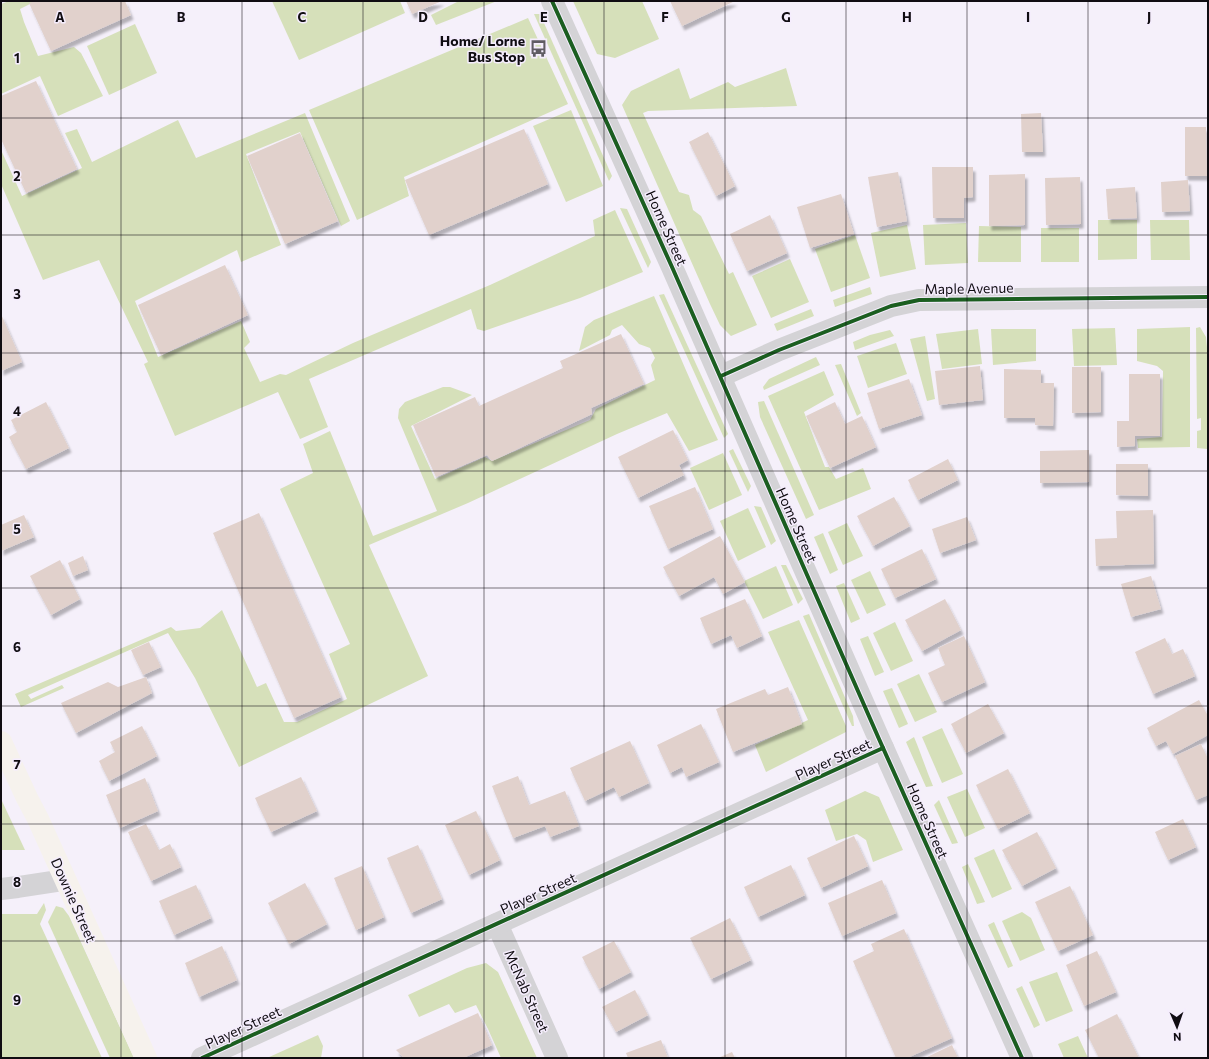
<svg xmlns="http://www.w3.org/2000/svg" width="1209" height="1059" font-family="Commissioner,sans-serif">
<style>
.green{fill:#d6e0ba}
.building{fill:#e1d1cc;filter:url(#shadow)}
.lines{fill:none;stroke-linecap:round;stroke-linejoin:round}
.minor{stroke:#d4d3d6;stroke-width:22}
.secondary{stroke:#f6f2ed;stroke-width:22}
.cycleway-casing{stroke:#f5edfd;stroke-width:6}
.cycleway{stroke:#1b5e20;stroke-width:4}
.grid{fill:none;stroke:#100d12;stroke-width:1;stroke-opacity:0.55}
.labels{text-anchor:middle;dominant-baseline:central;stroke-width:3;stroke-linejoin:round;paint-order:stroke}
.poi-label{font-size:14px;font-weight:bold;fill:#100d12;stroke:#f5edfd;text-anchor:end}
.street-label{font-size:14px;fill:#100d12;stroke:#f5edfd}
.grid-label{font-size:13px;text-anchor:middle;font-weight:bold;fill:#100d12;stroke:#f5edfd;stroke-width:3;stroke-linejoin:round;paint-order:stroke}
</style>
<defs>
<filter id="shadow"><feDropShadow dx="2.5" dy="4.5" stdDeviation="1" flood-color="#0004"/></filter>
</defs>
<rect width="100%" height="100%" fill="#f5f0fa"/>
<!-- green -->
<g class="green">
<path d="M 9,1 L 36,1 L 20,9 L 24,22 L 38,56 L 74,47 L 81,53 L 103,96 L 58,116 L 40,76 L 1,94 L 1,4 Z"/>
<path d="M 272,1 L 400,1 L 405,13 L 299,60 Z"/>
<path d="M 459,1 L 497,1 L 436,25 L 431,15 Z"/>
<path d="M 573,1 L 642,1 L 659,39 L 615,58 L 597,54 Z"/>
<path d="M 534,14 L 540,14 L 612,176 L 609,181 Z"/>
<path d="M 528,18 L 568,104 L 404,177 L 409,196 L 357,220 L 309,110 Z"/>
<path d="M 135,24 L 157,73 L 109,95 L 87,46 Z"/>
<path d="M 679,68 L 690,99 L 728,82 L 735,87 L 786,68 L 797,106 L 648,111 L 643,113 L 679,192 L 689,195 L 693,210 L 701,216 L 729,274 L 733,272 L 757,325 L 731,336 L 720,325 L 710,304 L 622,105 L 631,91 Z"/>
<path d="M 571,110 L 603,186 L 566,202 L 533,126 Z"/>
<path d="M 305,113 L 350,221 L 341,226 L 300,132 L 246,154 L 281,245 L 241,262 L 237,250 L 135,301 L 158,357 L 241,321 L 250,342 L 244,348 L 260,382 L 280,374 L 286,375 L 353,343 L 490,285 L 595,236 L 593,220 L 615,210 L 643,272 L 580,298 L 484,331 L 477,329 L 471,309 L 309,379 L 328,427 L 300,439 L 278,392 L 175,436 L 144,364 L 148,362 L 99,260 L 43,280 L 1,184 L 1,150 L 22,196 L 82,168 L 65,133 L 77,129 L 92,162 L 178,120 L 196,158 Z"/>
<path d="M 620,208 L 627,209 L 651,262 L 648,268 Z"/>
<path d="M 1098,220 L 1137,220 L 1137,259 L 1098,260 Z"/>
<path d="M 1150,220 L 1189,220 L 1190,260 L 1151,260 Z"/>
<path d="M 966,223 L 968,263 L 925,265 L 923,225 Z"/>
<path d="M 907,225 L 916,269 L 880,277 L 871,233 Z"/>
<path d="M 979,226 L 1021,227 L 1021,262 L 978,262 Z"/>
<rect x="1041" y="228" width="38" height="34"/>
<path d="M 855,235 L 870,278 L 831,292 L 815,249 Z"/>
<path d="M 790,259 L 809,302 L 771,318 L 752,276 Z"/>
<path d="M 870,287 L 872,294 L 835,307 L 833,300 Z"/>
<path d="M 664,294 L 728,434 L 724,438 L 659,295 Z"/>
<path d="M 654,296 C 675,344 695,393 718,440 L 689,451 L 667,413 L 617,434 L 468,503 L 369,545 L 428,676 L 239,767 L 195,678 L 168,633 L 28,695 L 31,699 L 62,685 L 64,688 L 21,707 L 15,694 L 171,627 L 176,631 L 200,628 L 222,610 L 257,687 L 266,683 L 284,722 L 297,722 L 347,699 L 329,654 L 350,644 L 280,489 L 313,473 L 303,444 L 330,431 L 373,536 L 437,511 L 398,418 L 399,409 L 405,402 L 443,387 L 450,387 L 472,395 L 411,426 L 435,479 L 485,457 L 492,461 L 590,420 L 596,409 L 655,380 L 651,365 L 655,358 L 650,348 L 639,344 L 622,325 L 612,330 L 610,335 L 579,351 L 585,327 L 594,320 Z"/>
<path d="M 811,309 L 814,316 L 777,331 L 774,324 Z"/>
<path d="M 1190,327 L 1190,447 L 1138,448 L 1137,439 L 1162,437 L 1163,371 L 1157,366 L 1137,361 L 1137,329 Z"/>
<path d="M 1200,327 L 1206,337 L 1208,357 L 1207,449 L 1197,448 L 1197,431 L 1201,430 L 1201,418 L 1197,419 L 1196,328 Z"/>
<path d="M 1115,328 L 1117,365 L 1074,366 L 1072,329 Z"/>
<path d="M 978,329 L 982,364 L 942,369 L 936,334 Z"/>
<path d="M 991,329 L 1036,329 L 1036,361 L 993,365 Z"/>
<path d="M 890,330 L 894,336 L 855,350 L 853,342 L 870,335 Z"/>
<path d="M 925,336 L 935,399 L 927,401 L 910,339 Z"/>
<path d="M 896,343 L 907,374 L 868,388 L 857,356 Z"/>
<path d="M 816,357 L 820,365 L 764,390 L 763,387 L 769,379 Z"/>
<path d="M 841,364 L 861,413 L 857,416 L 835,365 Z"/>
<path d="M 824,371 L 834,395 L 804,412 L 825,467 L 829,467 L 836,479 L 863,468 L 871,489 L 819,510 L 768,396 Z"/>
<path d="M 764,401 L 814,515 L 806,519 L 760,417 L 758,402 Z"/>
<path d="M 733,449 L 751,486 L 748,492 L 729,451 Z"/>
<path d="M 723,453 L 742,495 L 709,510 L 690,468 Z"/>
<path d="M 754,506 L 761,507 L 776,541 L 771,545 Z"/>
<path d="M 748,508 L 766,547 L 738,561 L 720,521 Z"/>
<path d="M 847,523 L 863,556 L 843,565 L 828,532 Z"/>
<path d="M 823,533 L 838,570 L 830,574 L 814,537 Z"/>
<path d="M 781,565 L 786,565 L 803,599 L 798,604 Z"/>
<path d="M 776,566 L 793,605 L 763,619 L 744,581 Z"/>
<path d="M 870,571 L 886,605 L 867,614 L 851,580 Z"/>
<path d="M 844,583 L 860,619 L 851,623 L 836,586 Z"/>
<path d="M 809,614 L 853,716 L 854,726 L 852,726 L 803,616 Z"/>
<path d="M 799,620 L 846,726 L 846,732 L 766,772 L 755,745 L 808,720 L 768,632 Z"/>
<path d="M 895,622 L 913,661 L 891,671 L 873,633 Z"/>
<path d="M 868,636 L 884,672 L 875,676 L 860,639 Z"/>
<path d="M 919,674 L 937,712 L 915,722 L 897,684 Z"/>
<path d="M 892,688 L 908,724 L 899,728 L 883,691 Z"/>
<path d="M 942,728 L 963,774 L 942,783 L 922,737 Z"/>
<path d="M 914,737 C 921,753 926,770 933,786 L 926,787 L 906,742 Z"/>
<path d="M 967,789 L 985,828 L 965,837 L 947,797 Z"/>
<path d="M 865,791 L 879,797 L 903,850 L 873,862 L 866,840 L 857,834 L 836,841 L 825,810 Z"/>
<path d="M 1,799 L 25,850 L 1,850 Z"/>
<path d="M 939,800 L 958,843 L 952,844 L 934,805 Z"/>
<path d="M 994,849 L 1012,889 L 992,898 L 974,858 Z"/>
<path d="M 968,864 L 985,902 L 977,904 L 962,867 Z"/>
<path d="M 44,903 L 46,910 L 40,924 L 102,1058 L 1,1058 L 1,914 L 37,914 Z"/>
<path d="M 56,906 L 63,908 L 69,916 L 134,1058 L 110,1058 L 48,922 Z"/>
<path d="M 1022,912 L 1031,918 L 1045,950 L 1020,961 L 1002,921 Z"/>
<path d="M 994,922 L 1013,966 L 1008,968 L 988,925 Z"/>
<path d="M 486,963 L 498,972 L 537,1058 L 511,1058 L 510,1057 L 501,1058 L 488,1029 L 476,1005 L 455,1013 L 449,1004 L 419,1017 L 408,995 L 467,968 Z"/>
<path d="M 1057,972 L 1073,1011 L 1046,1022 L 1029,982 Z"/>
<path d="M 1022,986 L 1040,1025 L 1034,1028 L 1016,989 Z"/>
<path d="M 318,1035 L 323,1046 L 321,1058 L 267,1058 Z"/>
<path d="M 1078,1036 L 1088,1058 L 1064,1058 L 1058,1044 Z"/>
</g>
<!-- building -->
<g class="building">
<path d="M 35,1 L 125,1 L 131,15 L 51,51 L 29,3 Z"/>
<path d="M 406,1 L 442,1 L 412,14 Z"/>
<path d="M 670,1 L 735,1 L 682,26 Z"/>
<path d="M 36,81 L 77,169 L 26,193 L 1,139 L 1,96 Z"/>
<path d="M 1041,113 L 1043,152 L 1022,152 L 1021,114 Z"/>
<path d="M 1185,127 L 1206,127 L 1207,176 L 1185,176 Z"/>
<path d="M 524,129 L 548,184 L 429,235 L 405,180 Z"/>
<path d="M 708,132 L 735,186 L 716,196 L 689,142 Z"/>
<path d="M 300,133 L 338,221 L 285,244 L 247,156 Z"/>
<path d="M 932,167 L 973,167 L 973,197 L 964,198 L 964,218 L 933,218 Z"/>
<path d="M 898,172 L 907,221 L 877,227 L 868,177 Z"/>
<path d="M 1025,174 L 1025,225 L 989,226 L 989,175 Z"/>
<path d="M 1080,177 L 1081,224 L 1046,225 L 1045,178 Z"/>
<path d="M 1188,180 L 1190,211 L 1162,212 L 1161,182 Z"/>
<path d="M 1135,187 L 1137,218 L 1108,219 L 1106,189 Z"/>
<path d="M 841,194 L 854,234 L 810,248 L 797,207 Z"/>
<path d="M 770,215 L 787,253 L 747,271 L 730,234 Z"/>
<path d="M 225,265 L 248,315 L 161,355 L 138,305 Z"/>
<path d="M 1,314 L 22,362 L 1,371 Z"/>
<path d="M 621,334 L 644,384 L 591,408 L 592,414 L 492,461 L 487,455 L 436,477 L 413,425 L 475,397 L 479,406 L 563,368 L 560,361 Z"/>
<path d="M 980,366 L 983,400 L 939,405 L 935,371 Z"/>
<path d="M 1072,367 L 1101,367 L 1101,412 L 1072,413 Z"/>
<path d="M 1004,369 L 1041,370 L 1041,383 L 1054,383 L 1053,426 L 1035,425 L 1035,418 L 1004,418 Z"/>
<path d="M 1129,374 L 1160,374 L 1160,436 L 1135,436 L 1135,446 L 1117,447 L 1117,421 L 1129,421 Z"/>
<path d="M 909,379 L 922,415 L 879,429 L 867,393 Z"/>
<path d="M 46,402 L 69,448 L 26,469 L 9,437 L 17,432 L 11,420 Z"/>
<path d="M 835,402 L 845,424 L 862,416 L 876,447 L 830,468 L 806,416 Z"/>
<path d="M 673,430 L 688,460 L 679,465 L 684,475 L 638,498 L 618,457 Z"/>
<path d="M 1089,450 L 1089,482 L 1040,483 L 1040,451 Z"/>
<path d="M 948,459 L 958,480 L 918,500 L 908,480 Z"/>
<path d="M 1116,464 L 1148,464 L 1148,496 L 1116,495 Z"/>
<path d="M 695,487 L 713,529 L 668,549 L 649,506 Z"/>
<path d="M 894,497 L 910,526 L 873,546 L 857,516 Z"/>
<path d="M 1153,510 L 1154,564 L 1096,566 L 1095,539 L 1117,538 L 1116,511 Z"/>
<path d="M 259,513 L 341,697 L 294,718 L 213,533 Z"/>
<path d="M 24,515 L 34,537 L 1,551 L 1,525 Z"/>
<path d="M 967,517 L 976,540 L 940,553 L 932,529 Z"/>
<path d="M 720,536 L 745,582 L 723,594 L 714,577 L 679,596 L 663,567 Z"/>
<path d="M 922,549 L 936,579 L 895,598 L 881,569 Z"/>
<path d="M 83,556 L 88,570 L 73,576 L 68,563 Z"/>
<path d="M 60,560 L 80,599 L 51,615 L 30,576 Z"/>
<path d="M 1151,576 L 1161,609 L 1131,617 L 1121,584 Z"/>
<path d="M 745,599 L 762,636 L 737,648 L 731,635 L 711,644 L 700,618 Z"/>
<path d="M 945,599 L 961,630 L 922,651 L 905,620 Z"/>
<path d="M 964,636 L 985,682 L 942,702 L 928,673 L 945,665 L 938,648 Z"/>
<path d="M 1165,638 L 1172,654 L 1183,649 L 1195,676 L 1153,694 L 1135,652 Z"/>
<path d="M 149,642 L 161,667 L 143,675 L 131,650 Z"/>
<path d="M 146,677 L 152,693 L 76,733 L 61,703 L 108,682 L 118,687 Z"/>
<path d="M 788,687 L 802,724 L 733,752 L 716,709 L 765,689 L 768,695 Z"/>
<path d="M 1199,700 L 1208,716 L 1208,735 L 1173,754 L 1166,741 L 1156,746 L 1147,728 Z"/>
<path d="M 988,704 L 1004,733 L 966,753 L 951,724 Z"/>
<path d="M 701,724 L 719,762 L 686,777 L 682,767 L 670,773 L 657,745 Z"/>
<path d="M 142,726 L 157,756 L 109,781 L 99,761 L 115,752 L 110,742 Z"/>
<path d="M 630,741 L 649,783 L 619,797 L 614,787 L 585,801 L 570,768 Z"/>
<path d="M 1201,744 L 1208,759 L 1208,795 L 1196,800 L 1175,756 Z"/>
<path d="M 1008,769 L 1030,813 L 998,829 L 976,785 Z"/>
<path d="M 518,776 L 529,805 L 565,791 L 579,826 L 550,837 L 545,826 L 513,838 L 492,786 Z"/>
<path d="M 301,777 L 317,811 L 271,832 L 255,798 Z"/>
<path d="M 145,778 L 158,811 L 120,828 L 106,795 Z"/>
<path d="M 476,811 L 500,860 L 469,875 L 445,825 Z"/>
<path d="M 1183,819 L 1196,847 L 1168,860 L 1155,832 Z"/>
<path d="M 146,824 L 159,850 L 170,844 L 181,867 L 151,881 L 128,832 Z"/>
<path d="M 1037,832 L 1056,868 L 1022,886 L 1002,850 Z"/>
<path d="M 854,836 L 868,866 L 821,888 L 807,858 Z"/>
<path d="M 418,845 L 442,899 L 411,913 L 387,858 Z"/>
<path d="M 791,865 L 805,895 L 758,917 L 744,887 Z"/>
<path d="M 362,866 L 384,917 L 356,930 L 334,878 Z"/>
<path d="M 882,880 L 896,913 L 842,936 L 828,903 Z"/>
<path d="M 305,883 L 327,924 L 289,944 L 268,903 Z"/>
<path d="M 196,885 L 211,918 L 174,935 L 159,901 Z"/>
<path d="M 1070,886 L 1093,935 L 1058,951 L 1035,902 Z"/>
<path d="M 730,918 L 751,960 L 711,979 L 690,938 Z"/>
<path d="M 904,929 L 952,1038 L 907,1058 L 896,1058 L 853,961 L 874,951 L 871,944 Z"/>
<path d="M 614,941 L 631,972 L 599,989 L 582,957 Z"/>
<path d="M 222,946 L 237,980 L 199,997 L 185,963 Z"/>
<path d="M 1097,951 L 1116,992 L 1084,1006 L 1066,965 Z"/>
<path d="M 635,990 L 648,1015 L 616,1032 L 602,1007 Z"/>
<path d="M 478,1013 L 492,1045 L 463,1058 L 404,1058 L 396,1050 Z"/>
<path d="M 1117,1014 L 1139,1058 L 1099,1058 L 1085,1030 Z"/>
<path d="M 661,1040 L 668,1058 L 628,1058 L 626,1053 Z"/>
<path d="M 952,1045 L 958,1058 L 925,1058 Z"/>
<path d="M 732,1052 L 735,1058 L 718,1058 Z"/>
</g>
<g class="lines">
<!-- minor -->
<g class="minor">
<path d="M 552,1 L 672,267 L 879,739 L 1022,1058"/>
<path d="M 721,376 L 779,350 L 891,306 L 919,300 L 1208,297"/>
<path d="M 1,889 L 18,887 L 64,880"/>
<path d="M 497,924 L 557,1058"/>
<path d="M 202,1058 L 883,748"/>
</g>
<!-- secondary -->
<path class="secondary" d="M 1,742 L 27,798 L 38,819 L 146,1058"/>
<defs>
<g id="cycleway">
<path d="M 552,1 L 672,267 L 879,739 L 1022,1058"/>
<path d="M 721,376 L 779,350 L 891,306 L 919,300 L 1208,297"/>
<path d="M 202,1058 L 883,748"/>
</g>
</defs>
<!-- cycleway casing -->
<use href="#cycleway" class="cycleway-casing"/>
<!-- cycleway -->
<use href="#cycleway" class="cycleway"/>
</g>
<!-- grid -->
<path class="grid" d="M 121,1 L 121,1058M 242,1 L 242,1058M 363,1 L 363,1058M 484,1 L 484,1058M 604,1 L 604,1058M 725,1 L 725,1058M 846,1 L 846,1058M 967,1 L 967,1058M 1088,1 L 1088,1058M 1,118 L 1208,118M 1,235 L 1208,235M 1,353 L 1208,353M 1,471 L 1208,471M 1,588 L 1208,588M 1,706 L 1208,706M 1,824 L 1208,824M 1,941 L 1208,941"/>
<!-- icons -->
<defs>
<symbol id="bus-bare" viewBox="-9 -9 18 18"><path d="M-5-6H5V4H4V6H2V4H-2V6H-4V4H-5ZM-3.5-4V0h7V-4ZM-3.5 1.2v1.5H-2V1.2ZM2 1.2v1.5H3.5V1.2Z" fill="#605c63" stroke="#f5edfd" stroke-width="2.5" paint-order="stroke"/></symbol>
</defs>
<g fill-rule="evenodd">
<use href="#bus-bare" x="526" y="36" width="25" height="25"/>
</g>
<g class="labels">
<!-- poi labels -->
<g class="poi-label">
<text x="525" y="40">Home/ Lorne<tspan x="525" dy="16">Bus Stop</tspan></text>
</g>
<!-- street labels -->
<g class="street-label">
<text transform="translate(667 228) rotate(66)">Home Street</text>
<text transform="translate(969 288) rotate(-1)">Maple Avenue</text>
<text transform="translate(797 525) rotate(66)">Home Street</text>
<text transform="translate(833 759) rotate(-24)">Player Street</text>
<text transform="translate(928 821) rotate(66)">Home Street</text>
<text transform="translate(538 893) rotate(-24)">Player Street</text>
<text transform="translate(74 900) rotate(66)">Downie Street</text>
<text transform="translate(527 991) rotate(66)">McNab Street</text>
<text transform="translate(243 1027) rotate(-25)">Player Street</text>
</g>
</g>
<g class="grid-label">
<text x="60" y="22">A</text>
<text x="181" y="22">B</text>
<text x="302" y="22">C</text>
<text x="423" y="22">D</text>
<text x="544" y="22">E</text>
<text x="665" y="22">F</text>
<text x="786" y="22">G</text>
<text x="907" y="22">H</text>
<text x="1028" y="22">I</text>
<text x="1149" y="22">J</text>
<text x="17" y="63">1</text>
<text x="17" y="181">2</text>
<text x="17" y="299">3</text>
<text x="17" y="416">4</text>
<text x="17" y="534">5</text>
<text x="17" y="652">6</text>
<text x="17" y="769">7</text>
<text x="17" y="887">8</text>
<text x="17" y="1005">9</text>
</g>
<!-- border -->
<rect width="1209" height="1059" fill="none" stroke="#100d12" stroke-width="4"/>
<!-- north arrow -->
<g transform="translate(1177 1027) rotate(178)" stroke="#f5edfd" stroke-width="3" paint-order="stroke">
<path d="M0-3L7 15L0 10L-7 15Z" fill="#100d12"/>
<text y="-6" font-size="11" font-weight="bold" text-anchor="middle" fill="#100d12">N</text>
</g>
</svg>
